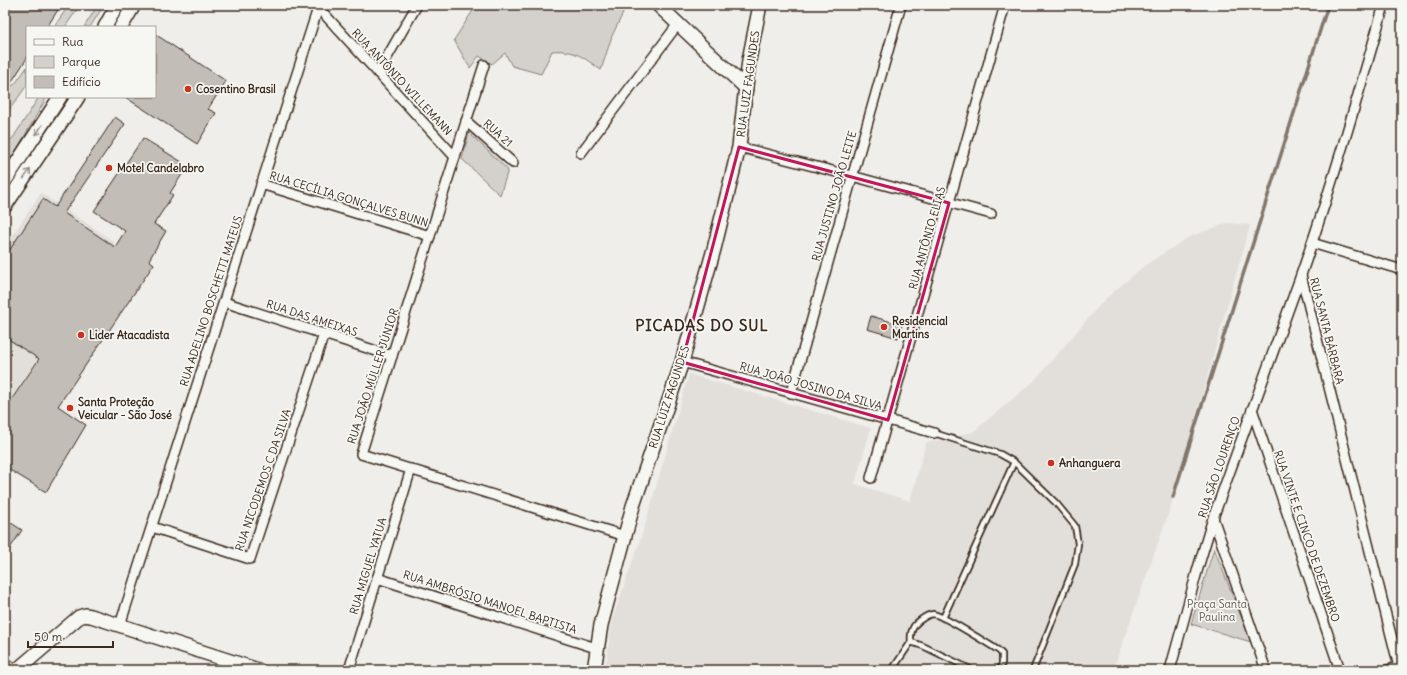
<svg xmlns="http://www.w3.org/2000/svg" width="1407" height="675" font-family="Delius,sans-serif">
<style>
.built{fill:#e2dfdb}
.green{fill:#d4d1cc;stroke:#887e75}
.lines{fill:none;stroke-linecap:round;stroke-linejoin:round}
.stream{stroke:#81766d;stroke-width:3.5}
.building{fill:#c2bdb7;stroke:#3b2a1e}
.lane-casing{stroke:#3b2a1e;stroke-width:8}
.street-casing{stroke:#3b2a1e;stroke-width:12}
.secondary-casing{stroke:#3b2a1e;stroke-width:16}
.primary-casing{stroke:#3b2a1e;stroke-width:17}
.lane{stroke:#f6f6f2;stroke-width:4.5}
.street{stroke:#f6f6f2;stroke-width:9}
.secondary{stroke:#f6f6f2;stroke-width:13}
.primary{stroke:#f6f6f2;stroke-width:14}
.oneway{stroke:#989088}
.marked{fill:none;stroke:#c2185b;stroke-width:3;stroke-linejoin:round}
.poi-dot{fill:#c8321e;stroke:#f6f6f2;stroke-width:1.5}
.labels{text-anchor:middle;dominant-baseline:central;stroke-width:3.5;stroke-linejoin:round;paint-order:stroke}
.street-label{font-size:11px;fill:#3b2a1e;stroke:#f6f6f2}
.poi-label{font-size:11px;font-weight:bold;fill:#3b2a1e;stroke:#f6f6f2;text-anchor:start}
.park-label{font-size:11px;fill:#61544a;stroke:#f6f6f2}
.district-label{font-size:15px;font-weight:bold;letter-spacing:1px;fill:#3b2a1e;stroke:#f6f6f2}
</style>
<rect width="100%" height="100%" fill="#efeeea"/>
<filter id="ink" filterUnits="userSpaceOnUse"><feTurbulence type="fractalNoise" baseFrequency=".025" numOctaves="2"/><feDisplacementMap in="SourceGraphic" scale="8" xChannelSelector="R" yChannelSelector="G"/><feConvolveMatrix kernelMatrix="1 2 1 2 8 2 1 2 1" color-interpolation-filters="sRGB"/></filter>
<g filter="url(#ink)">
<!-- built -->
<g class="built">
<path d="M 41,193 L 115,242 L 5,408 L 5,246 Z"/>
<path d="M 1227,223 L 1250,225 L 1170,509 L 1113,670 L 605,670 L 612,620 L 642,535 L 689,374 L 871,428 L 855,484 L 910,501 L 926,443 L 973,432 L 1033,382 L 1105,299 L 1144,266 L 1189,237 Z"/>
</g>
<!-- green -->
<g class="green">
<path d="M 69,5 L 76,5 L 78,8 L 65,27 L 54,27 Z"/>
<path d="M 98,5 L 104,5 L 90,27 L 84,27 Z"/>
<path d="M 496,5 L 609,5 L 624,11 L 612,36 L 601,70 C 584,58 575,49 552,51 L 541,74 L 512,66 L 505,53 L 492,64 L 479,56 L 470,68 L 454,40 L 474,9 L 496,9 Z"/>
<path d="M 27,67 L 27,85 L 5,116 L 5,93 L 9,87 L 15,84 Z"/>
<path d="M 39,97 L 47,97 L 9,163 L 5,164 L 5,144 L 13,138 Z"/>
<path d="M 469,133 L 508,170 L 500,195 L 462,159 Z"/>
<path d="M 1214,548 L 1251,642 L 1191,624 Z"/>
</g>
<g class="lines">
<!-- stream -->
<path class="stream" d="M 1173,497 L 1328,5"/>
</g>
<!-- building -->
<g class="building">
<path d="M 5,5 L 61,5 L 47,27 L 27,27 L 27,58 L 5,92 Z"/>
<path d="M 155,34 L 226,81 L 208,109 L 216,113 L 197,144 L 125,97 L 155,97 Z"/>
<path d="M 115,117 L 125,124 L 64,213 L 115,247 L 125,231 L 94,211 L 143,138 L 182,162 L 178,169 L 183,173 L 170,193 L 173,195 L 154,224 L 166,231 L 149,260 L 154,264 L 58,406 L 86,425 L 46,492 L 5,467 L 5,409 L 39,359 L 5,337 L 5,257 L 43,199 L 55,207 Z"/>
<path d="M 871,316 L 902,325 L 898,338 L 867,329 Z"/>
<path d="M 5,519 L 22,530 L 5,556 Z"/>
</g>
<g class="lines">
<defs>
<g id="lane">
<path d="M 934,433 L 1000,454 L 1014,462 L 1056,503 L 1075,526 L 1078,544 L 1075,564 L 1033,670"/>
<path d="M 943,618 L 1014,462"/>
<path d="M 911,642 C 910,633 912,626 919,621 C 923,618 928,614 933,614 C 945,616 985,642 998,650 L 1002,654 L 1002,663 L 1000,670"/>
<path d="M 892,670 L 911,642 L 923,646 L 972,670"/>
</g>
<g id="street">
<path d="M 316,5 L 455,157"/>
<path d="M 1384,5 C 1358,96 1332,186 1301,275 L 1399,667"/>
<path d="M 484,65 L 361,454 L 625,536"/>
<path d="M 378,73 L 417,5"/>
<path d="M 466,121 L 513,163"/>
<path d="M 739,147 L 852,176 L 991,214"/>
<path d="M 581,153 L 678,24"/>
<path d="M 261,184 L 430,236"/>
<path d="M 1312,243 L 1402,270"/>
<path d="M 224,302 L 392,356"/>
<path d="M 682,362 L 934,433"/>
<path d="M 791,393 L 901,5"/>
<path d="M 1252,409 L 1340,670"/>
<path d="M 871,478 L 1005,5"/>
<path d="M 1213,518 L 1266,670"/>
<path d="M 152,527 L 250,559 L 324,334"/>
<path d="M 377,578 L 596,648"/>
<path d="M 120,625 L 319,5"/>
<path d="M 349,670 L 411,469"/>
<path d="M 1170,670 L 1198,568 L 1213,518 L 1301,275"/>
<path d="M 1387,670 L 1402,666"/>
</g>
<g id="secondary">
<path d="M 658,5 L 746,88"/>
<path d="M 105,27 L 117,5"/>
<path d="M 121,27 L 134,5"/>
<path d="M 5,181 L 60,97"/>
<path d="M 5,206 L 78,97"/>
<path d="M 17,670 L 79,617 L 85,615 L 91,616 L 258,670"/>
<path d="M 594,670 L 601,625 L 633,506 L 682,362 L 714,249 L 739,147 L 749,60 L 760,5"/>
</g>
<path id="primary" d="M 5,665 L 9,670"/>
</defs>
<!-- lane casing -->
<use href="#lane" class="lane-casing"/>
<!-- street casing -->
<use href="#street" class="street-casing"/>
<!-- secondary casing -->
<use href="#secondary" class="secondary-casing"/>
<!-- primary casing -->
<use href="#primary" class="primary-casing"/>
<!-- lane -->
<use href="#lane" class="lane"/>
<!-- street -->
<use href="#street" class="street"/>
<!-- secondary -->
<use href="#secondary" class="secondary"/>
<!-- primary -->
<use href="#primary" class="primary"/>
</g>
<!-- one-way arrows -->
<defs><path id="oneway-shaft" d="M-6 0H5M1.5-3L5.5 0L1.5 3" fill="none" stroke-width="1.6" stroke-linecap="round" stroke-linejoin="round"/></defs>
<g class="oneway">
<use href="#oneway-shaft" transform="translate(39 130) rotate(123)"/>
<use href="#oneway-shaft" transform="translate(27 174) rotate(-55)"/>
</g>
</g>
<!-- marked area -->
<path class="marked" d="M 739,147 L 949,203 L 888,420 L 682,362 Z"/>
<!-- markers -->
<g class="poi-dot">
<circle cx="188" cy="89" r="4"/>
<circle cx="109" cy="168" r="4"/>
<circle cx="884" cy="327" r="4"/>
<circle cx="81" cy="335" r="4"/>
<circle cx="70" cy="408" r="4"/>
<circle cx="1051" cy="463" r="4"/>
</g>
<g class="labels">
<!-- street labels -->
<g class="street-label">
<text transform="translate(402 82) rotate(47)">RUA ANTÔNIO WILLEMANN</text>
<text transform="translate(748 84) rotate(-82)">RUA LUIZ FAGUNDES</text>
<text transform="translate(498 133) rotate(42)">RUA 21</text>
<text transform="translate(834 196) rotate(-74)">RUA JUSTINO JOÃO LEITE</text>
<text transform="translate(349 199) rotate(17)">RUA CECÍLIA GONÇALVES BUNN</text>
<text transform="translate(927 238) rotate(-74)">RUA ANTÔNIO ELIAS</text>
<text transform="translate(211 301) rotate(-72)">RUA ADELINO BOSCHETTI MATEUS</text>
<text transform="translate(312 318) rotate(18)">RUA DAS AMEIXAS</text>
<text transform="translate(1327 331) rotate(76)">RUA SANTA BÁRBARA</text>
<text transform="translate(373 376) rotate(-72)">RUA JOÃO MÜLLER JÚNIOR</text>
<text transform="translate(811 386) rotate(16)">RUA JOÃO JOSINO DA SILVA</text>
<text transform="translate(669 397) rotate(-72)">RUA LUIZ FAGUNDES</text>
<text transform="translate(1219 467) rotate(-71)">RUA SÃO LOURENÇO</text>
<text transform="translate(263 480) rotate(-71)">RUA NICODEMOS C DA SILVA</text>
<text transform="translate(1307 536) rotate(71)">RUA VINTE E CINCO DE DEZEMBRO</text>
<text transform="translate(368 566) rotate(-73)">RUA MIGUEL YATUA</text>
<text transform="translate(490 602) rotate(18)">RUA AMBRÓSIO MANOEL BAPTISTA</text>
</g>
<!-- poi labels -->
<g class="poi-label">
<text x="196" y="89">Cosentino Brasil</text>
<text x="117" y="168">Motel Candelabro</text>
<text x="892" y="321">Residencial<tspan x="892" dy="13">Martins</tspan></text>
<text x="89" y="335">Lider Atacadista</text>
<text x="78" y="402">Santa Proteção<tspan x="78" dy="13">Veicular - São José</tspan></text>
<text x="1059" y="463">Anhanguera</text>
</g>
<!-- park labels -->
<g class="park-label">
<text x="1217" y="604">Praça Santa<tspan x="1217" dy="13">Paulina</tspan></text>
</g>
<!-- district labels -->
<g class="district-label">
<text x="702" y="325">PICADAS DO SUL</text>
</g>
</g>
<!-- margin -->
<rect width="1407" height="675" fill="none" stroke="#f6f6f2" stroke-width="20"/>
<rect x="10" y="10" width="1387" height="655" fill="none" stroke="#3b2a1e" stroke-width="1.5" filter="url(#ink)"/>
<!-- legend -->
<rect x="26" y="26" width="130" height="72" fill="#f6f6f2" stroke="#aba49d"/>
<rect x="34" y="39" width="20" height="6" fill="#f6f6f2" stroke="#aba49d"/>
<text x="62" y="46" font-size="12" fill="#3b2a1e">Rua</text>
<rect x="34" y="56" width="20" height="12" fill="#d4d1cc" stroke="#aba49d"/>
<text x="62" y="66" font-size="12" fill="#3b2a1e">Parque</text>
<rect x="34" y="76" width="20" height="12" fill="#c2bdb7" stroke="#aba49d"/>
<text x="62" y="86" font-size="12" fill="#3b2a1e">Edifício</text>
<!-- scale -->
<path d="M28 641v6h85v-6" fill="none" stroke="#3b2a1e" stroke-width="2"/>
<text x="34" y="641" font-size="12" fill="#3b2a1e" stroke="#f6f6f2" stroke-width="3" paint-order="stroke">50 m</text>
</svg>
